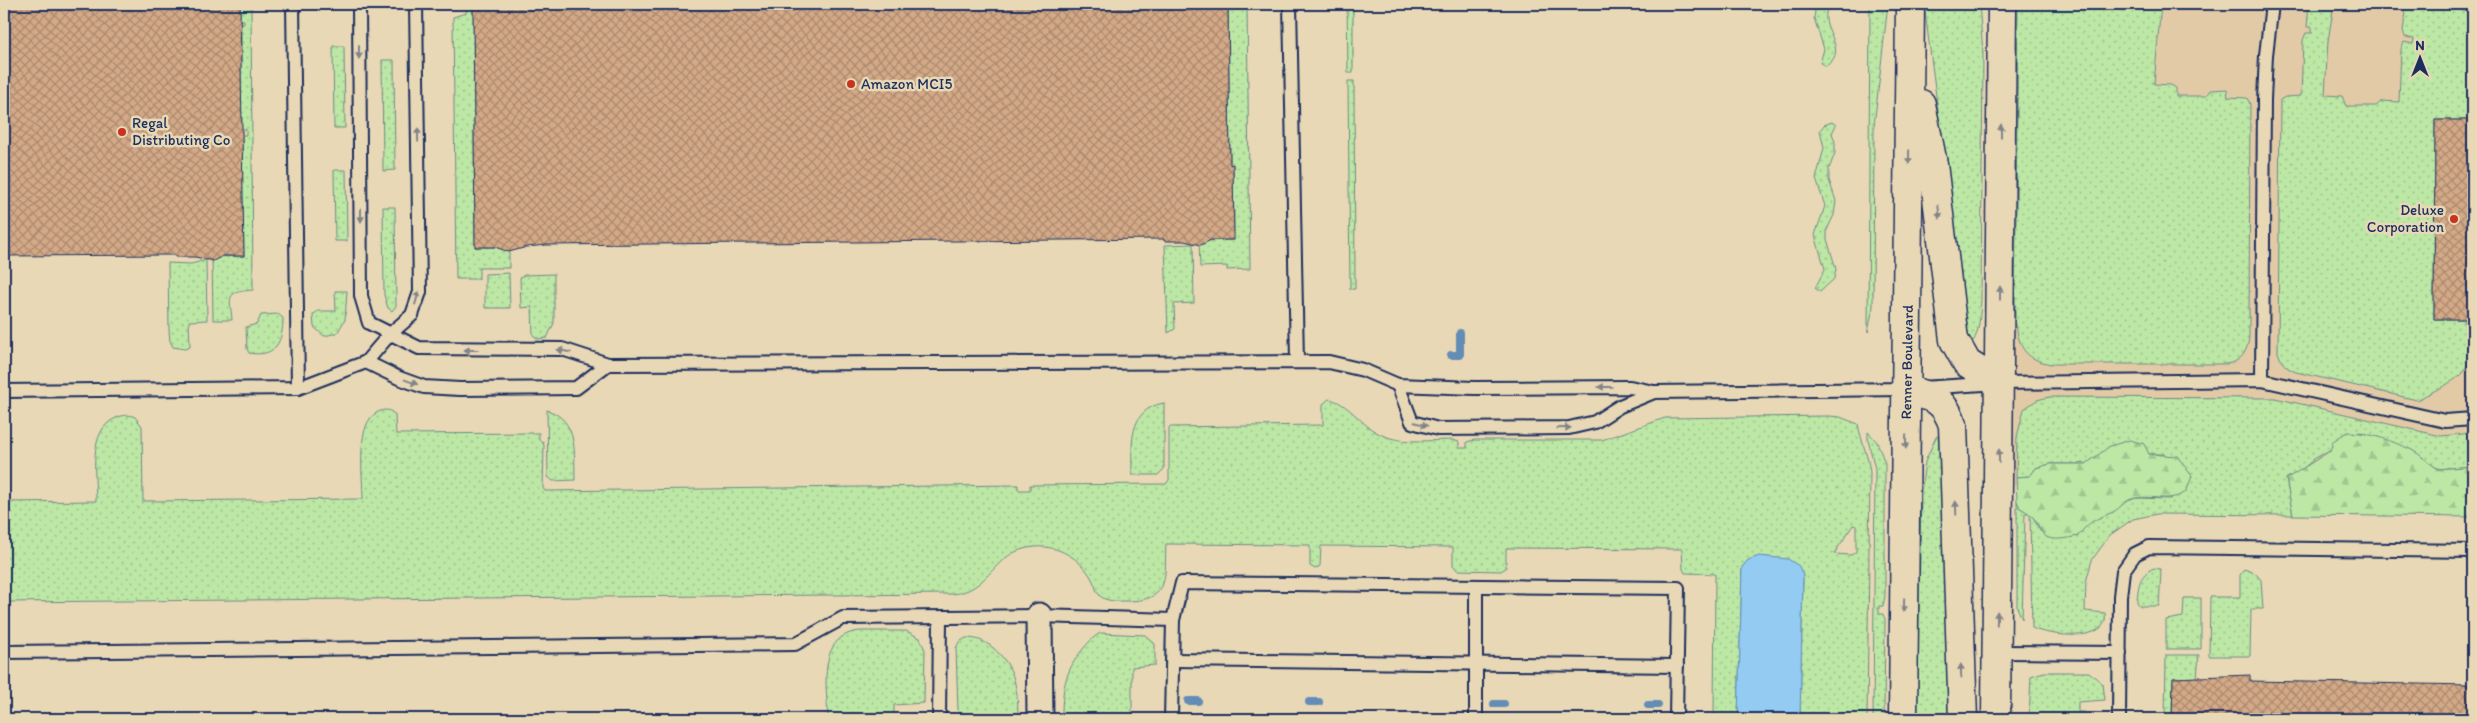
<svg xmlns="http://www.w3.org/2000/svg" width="2477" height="723" font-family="Itim,sans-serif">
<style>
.built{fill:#e3caa7}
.grass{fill:url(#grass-dots);stroke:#6c8b82;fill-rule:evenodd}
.forest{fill:url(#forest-firs);stroke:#6c8b82}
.water{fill:#93cbf2;stroke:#638db7}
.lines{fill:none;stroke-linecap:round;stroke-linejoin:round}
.stream{stroke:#638db7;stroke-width:8}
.building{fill:url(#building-cross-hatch);stroke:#1b2f5e}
.service-casing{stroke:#1b2f5e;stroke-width:16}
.minor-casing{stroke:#1b2f5e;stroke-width:29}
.secondary-casing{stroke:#1b2f5e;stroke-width:31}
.service{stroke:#e9d8b5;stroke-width:12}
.minor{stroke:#e9d8b5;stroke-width:25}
.secondary{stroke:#e9d8b5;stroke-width:28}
.oneway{fill:#82848a}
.poi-dot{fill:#c8321e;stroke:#e9d8b5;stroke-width:2}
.labels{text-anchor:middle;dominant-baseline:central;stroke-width:5;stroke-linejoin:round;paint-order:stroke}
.poi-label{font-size:15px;fill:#1b2f5e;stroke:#e9d8b5;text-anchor:start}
.street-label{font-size:15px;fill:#1b2f5e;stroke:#e9d8b5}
</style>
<defs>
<pattern id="grass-dots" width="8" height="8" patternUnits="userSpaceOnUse" patternTransform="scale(1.25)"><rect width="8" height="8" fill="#bce7a5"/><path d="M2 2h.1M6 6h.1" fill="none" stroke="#a1c690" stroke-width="1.8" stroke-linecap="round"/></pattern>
<pattern id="forest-firs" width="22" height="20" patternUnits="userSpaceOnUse" patternTransform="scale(1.25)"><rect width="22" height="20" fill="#bce7a5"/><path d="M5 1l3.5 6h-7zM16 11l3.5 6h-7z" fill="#a1c690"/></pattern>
<pattern id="building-cross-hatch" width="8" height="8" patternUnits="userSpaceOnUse" patternTransform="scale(1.25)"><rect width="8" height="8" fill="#d4a986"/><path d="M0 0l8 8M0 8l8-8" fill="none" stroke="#ab8a71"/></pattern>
</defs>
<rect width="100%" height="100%" fill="#e9d8b5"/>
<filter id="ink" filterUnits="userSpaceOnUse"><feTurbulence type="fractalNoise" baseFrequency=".02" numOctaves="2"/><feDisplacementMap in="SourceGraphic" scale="10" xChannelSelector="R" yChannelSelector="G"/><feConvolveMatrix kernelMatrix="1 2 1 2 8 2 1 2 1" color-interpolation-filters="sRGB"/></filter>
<g filter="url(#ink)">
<!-- built -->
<path class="built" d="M 2002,4 L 2473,4 L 2473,488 L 1999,486 Z"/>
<!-- grass -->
<g class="grass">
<path d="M 240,4 L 251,4 L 253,290 C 225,292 230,296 232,320 L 213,320 L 212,257 L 244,256 L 241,135 L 246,135 L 246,129 L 241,129 L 241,24 L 244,24 L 244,20 L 240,20 Z"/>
<path d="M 468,4 L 473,4 L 475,247 L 509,247 L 509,268 L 479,268 L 479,279 L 456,279 L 453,17 L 466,13 Z"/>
<path d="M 1228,4 L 1247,4 L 1250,269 L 1227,270 L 1227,266 L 1200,267 L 1199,241 L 1234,240 L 1233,165 L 1230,165 Z"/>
<path d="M 1347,4 L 1353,4 L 1353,73 L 1348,73 Z"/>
<path d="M 1816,4 L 1828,4 C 1827,9 1825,14 1826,20 C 1829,36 1846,53 1826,66 L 1820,63 L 1824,49 L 1814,18 Z"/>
<path d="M 1870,4 L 1888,4 L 1874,126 L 1873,307 L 1868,332 Z"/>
<path d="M 1924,4 L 1979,4 L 1983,53 L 1981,300 C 1980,313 1980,333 1972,343 L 1968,340 Z"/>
<path d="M 2018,4 L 2161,4 L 2154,84 L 2171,85 L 2176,88 L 2176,96 L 2206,96 L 2210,90 L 2227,89 L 2228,97 L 2247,98 L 2250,104 L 2249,336 C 2248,351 2241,363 2225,364 L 2051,364 C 2022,359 2019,345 2015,319 Z"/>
<path d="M 2309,4 L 2334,4 L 2328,41 L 2325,95 L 2342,96 L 2346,106 L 2376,106 L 2382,101 L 2399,102 L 2401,49 L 2404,42 L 2413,44 L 2414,39 L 2405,37 L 2403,30 L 2406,12 L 2386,4 L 2437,4 L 2473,13 L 2473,120 L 2435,120 L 2434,319 L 2464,319 L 2465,327 L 2473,327 C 2473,379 2459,377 2417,400 L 2296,372 C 2285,368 2281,362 2278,352 L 2280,100 L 2285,97 L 2301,96 L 2303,40 L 2306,33 L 2312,33 L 2312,27 L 2307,27 Z"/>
<path d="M 333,46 L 344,46 L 345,128 L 334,128 Z"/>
<path d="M 382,60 L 394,60 L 395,170 L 383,171 Z"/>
<path d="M 1348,81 L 1354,81 L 1355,289 L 1350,289 Z"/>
<path d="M 1832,122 L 1836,125 L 1832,133 L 1835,142 L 1835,153 L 1829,169 L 1829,180 L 1836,201 L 1834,215 L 1827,230 L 1827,239 L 1836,269 L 1834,279 L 1820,292 L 1815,288 L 1825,269 L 1815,235 L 1825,206 L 1816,179 L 1824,148 L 1820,130 L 1824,125 Z"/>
<path d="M 334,170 L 346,170 L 347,241 L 335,241 Z"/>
<path d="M 383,207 L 395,207 L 396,306 L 392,311 L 388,308 L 384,295 Z"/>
<path d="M 1193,244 L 1194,303 L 1174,304 L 1175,329 L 1168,333 L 1165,245 Z"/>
<path d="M 206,260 L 207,320 L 189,321 L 190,347 L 185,349 L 173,347 L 170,341 L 169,331 L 168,263 L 191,264 Z"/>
<path d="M 509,273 L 510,308 L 485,308 L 485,274 Z"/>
<path d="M 554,274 L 554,323 L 547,338 L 537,339 L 533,335 L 532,307 L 521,308 L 520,278 L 524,275 Z"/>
<path d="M 335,291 L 347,291 L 345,320 L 337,333 L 324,336 L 314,327 L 313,315 L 318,311 L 336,311 Z"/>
<path d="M 278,314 L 283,318 C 283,341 276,358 249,353 L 247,349 L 246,327 L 257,324 L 261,315 Z"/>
<path d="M 2049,397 L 2275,398 L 2441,436 L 2473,433 L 2473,466 L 2438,469 L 2413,451 L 2360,432 L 2314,459 L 2299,472 L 2286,479 L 2293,515 L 2157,514 L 2133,519 L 2110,535 L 2092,560 L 2086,582 L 2085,611 L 2105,613 C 2111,644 2048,636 2032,628 L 2030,513 L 2025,513 L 2022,619 L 2017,607 L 2017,501 L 2020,508 L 2031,513 L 2040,531 L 2078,536 L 2088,523 L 2114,511 L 2122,503 L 2136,498 L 2170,499 L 2192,476 L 2184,467 L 2164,454 L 2149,454 L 2097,456 L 2086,464 L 2050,464 L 2036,468 L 2030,476 L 2016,477 L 2017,437 L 2024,409 L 2037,400 Z"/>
<path d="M 1329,399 C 1347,402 1360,423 1376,432 C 1398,445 1427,440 1452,440 L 1459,442 L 1459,448 L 1467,448 L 1467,442 L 1474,440 L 1602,440 L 1665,418 L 1829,416 L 1840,417 L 1858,424 C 1861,441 1868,455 1870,472 L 1867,719 L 1800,719 L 1803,576 C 1783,563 1762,545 1742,567 L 1738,719 L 1714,719 L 1715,574 L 1685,573 L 1683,569 L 1682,549 L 1506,548 L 1506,568 L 1501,571 L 1457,570 L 1453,565 L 1453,547 L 1321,546 L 1320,566 L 1315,569 L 1310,566 L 1310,545 L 1166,544 C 1164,577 1172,601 1126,601 C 1118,601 1107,602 1100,596 C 1096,592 1095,584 1092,579 C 1081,559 1059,545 1035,547 C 992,550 992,591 952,594 L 4,602 L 4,502 L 96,501 C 96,476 87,430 116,418 C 123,415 129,414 135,417 L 142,426 L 143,501 L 363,499 C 363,476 355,422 378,412 C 385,409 390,409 395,415 L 396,434 L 539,433 L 539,440 L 543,442 L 544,446 L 543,488 L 545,491 L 1018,485 L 1018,490 L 1030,490 L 1030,485 L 1166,484 L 1169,480 L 1169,427 L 1323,425 L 1323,404 ZM 1853,525 L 1856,526 L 1856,552 L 1851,555 L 1834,554 Z"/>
<path d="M 1164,403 L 1164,469 L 1158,475 L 1132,475 C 1132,446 1127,409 1164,403 Z"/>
<path d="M 547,410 C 579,420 574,454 575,480 L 553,481 L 548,477 Z"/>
<path d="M 1868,432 L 1877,442 L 1885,463 L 1885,596 L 1883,606 L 1879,606 L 1879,614 L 1883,614 L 1885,619 L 1884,719 L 1873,719 L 1875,469 L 1868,440 Z"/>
<path d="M 1939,435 L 1953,719 L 1917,719 L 1921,492 L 1925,462 L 1936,437 Z"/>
<path d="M 2154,568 L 2160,569 L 2161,572 L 2159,606 L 2140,606 L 2137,602 C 2138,587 2139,574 2154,568 Z"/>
<path d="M 2244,569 L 2255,573 L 2261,580 L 2263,609 L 2251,609 L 2250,656 L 2209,656 L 2210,597 L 2240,597 L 2240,575 Z"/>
<path d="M 2184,598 L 2201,598 L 2201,649 L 2166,649 L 2166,620 L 2183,617 Z"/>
<path d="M 860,631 L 906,631 L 920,638 L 925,650 L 924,703 L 894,705 L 894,719 L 828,719 C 827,688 816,635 860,631 Z"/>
<path d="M 1100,633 L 1145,635 L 1155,644 L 1155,665 L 1132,667 L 1132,719 L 1062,719 C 1062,691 1064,672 1083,649 C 1088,643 1093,637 1100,633 Z"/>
<path d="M 966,638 C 977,638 984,641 992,647 C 1016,666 1018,691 1018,719 L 978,719 L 978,715 L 962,715 L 958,711 L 956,648 L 959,642 Z"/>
<path d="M 2166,655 L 2199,655 L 2197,678 L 2173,678 L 2172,719 L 2165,719 Z"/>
<path d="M 2044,672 L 2089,672 L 2103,684 L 2105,700 L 2078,702 L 2078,712 L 2084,712 L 2084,719 L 2029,719 L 2031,676 Z"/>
</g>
<!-- forest -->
<g class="forest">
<path d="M 2347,432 C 2369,432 2392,441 2412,450 C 2421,455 2429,463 2438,469 L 2473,466 L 2473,517 L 2293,515 L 2286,479 L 2330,451 L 2333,441 Z"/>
<path d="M 2130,440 L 2144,444 L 2149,454 L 2177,456 L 2192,476 L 2186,492 C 2169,503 2154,495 2136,498 C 2125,499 2121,508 2113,512 C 2095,520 2090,520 2078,536 C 2027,548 2052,523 2020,508 L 2017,501 L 2016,477 L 2030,476 L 2036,468 L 2050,464 L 2086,464 L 2110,446 Z"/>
</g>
<!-- water -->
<path class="water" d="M 1759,556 L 1788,559 L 1799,566 L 1803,576 L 1800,719 L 1738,719 L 1742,567 L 1748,560 Z"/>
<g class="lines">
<!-- stream -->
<g class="stream">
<path d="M 1451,355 L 1460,355 L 1460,333"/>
<path d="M 1188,701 L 1198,701"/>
<path d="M 1309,702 L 1319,702"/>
<path d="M 1494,704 L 1504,704"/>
<path d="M 1648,705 L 1658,705"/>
</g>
</g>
<!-- building -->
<g class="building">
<path d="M 4,4 L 240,4 L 244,256 L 223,256 L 213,261 L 195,257 L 175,257 L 175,255 L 4,256 Z"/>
<path d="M 473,4 L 1228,4 L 1230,165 L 1233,164 L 1234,240 L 1211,240 L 1201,245 L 1184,241 L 1164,241 L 1164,239 L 546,245 L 527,247 L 509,252 L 495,247 L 475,247 Z"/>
<path d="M 2435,120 L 2473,120 L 2473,319 L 2434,319 Z"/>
<path d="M 2250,675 L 2250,681 L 2473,685 L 2473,719 L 2172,719 L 2173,678 Z"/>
</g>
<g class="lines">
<defs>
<g id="service">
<path d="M 293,4 L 298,388"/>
<path d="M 359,4 L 361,296 L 369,323 L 419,348 L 562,349 L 608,364 L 1329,362 L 1363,370 L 1398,385 L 1474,388 L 1630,387 L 1654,392 L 1906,389 L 1999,383 L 2262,380 L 2445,421 L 2473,419"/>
<path d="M 1290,4 L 1297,361"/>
<path d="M 366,362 L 399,378 L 424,387 L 460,389 L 576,388 L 608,364"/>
<path d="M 2262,380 L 2264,100 L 2266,55 L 2272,4"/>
<path d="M 1398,385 L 1412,422 L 1438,429 L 1569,428 L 1595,422 L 1620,406 L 1654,392"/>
<path d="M 4,391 L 298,388 L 366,362 L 389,335 L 412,315 L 420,292 L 416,4"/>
<path d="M 1476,586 L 1476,719"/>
<path d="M 4,652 L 795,644 L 843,618 L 1039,616 L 1173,620"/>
<path d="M 1996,652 L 2120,653"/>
<path d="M 1172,660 L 1677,666"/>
<path d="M 939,719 L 940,618"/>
<path d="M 1171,719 L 1173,620 L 1182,583 L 1678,588 L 1676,719"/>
<path d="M 2119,719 L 2120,596 L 2123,571 L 2135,554 L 2149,547 L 2473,551"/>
</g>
<path id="minor" d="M 1039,616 L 1040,719"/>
<g id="secondary">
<path d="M 1921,104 L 1933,164 L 1954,340 L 1967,363 L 1999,383"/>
<path d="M 1906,389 C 1932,398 1943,397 1953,425 L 1963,719"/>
<path d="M 1903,719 L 1910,4"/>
<path d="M 1996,719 L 2002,4"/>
</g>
</defs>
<!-- service casing -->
<use href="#service" class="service-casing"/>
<!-- minor casing -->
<use href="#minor" class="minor-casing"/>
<!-- secondary casing -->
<use href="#secondary" class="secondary-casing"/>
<!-- service -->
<use href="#service" class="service"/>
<!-- minor -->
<use href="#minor" class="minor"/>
<!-- secondary -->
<use href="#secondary" class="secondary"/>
</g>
<!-- one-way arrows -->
<defs><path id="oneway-solid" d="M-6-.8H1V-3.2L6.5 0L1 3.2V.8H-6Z" transform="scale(1.25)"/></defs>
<g class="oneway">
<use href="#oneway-solid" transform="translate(359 52) rotate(90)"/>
<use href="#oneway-solid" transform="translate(2001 131) rotate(-90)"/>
<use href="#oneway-solid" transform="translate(418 135) rotate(-91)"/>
<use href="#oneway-solid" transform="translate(1909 157) rotate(91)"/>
<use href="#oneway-solid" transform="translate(1939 212) rotate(83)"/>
<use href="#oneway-solid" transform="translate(361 215) rotate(90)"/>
<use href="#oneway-solid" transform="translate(2000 293) rotate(-90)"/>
<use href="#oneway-solid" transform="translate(417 298) rotate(-74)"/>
<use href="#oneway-solid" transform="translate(471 350) rotate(180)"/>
<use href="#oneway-solid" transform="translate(564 351) rotate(-169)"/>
<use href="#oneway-solid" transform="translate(411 382) rotate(20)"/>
<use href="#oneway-solid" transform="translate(1605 387) rotate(180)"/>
<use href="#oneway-solid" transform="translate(1421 424) rotate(16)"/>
<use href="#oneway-solid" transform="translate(1564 428) rotate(-2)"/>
<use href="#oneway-solid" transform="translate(1906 442) rotate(91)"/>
<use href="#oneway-solid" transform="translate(1999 456) rotate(-90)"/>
<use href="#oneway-solid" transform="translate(1956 508) rotate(-92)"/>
<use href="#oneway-solid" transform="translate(1904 605) rotate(91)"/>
<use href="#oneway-solid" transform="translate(1997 618) rotate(-89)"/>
<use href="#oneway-solid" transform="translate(1961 671) rotate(-92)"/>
</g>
</g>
<!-- markers -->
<g class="poi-dot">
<circle cx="851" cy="84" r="5"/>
<circle cx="122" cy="132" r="5"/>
<circle cx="2454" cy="219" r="5"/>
</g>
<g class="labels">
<!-- poi labels -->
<g class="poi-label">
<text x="861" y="84">Amazon MCI5</text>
<text x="132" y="123">Regal<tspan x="132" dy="17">Distributing Co</tspan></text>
<text x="2444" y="210" text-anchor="end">Deluxe<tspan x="2444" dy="17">Corporation</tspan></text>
</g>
<!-- street labels -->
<g class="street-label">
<text transform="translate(1907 362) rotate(-89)">Renner Boulevard</text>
</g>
</g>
<!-- margin -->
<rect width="2477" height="723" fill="none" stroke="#e9d8b5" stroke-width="20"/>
<rect x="10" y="10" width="2457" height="703" fill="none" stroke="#1b2f5e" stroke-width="2" filter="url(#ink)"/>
<!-- north arrow -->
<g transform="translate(2420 58)" stroke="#e9d8b5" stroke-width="4" paint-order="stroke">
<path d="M0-4L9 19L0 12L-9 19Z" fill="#1b2f5e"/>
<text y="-8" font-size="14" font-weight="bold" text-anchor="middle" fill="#1b2f5e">N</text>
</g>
</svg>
